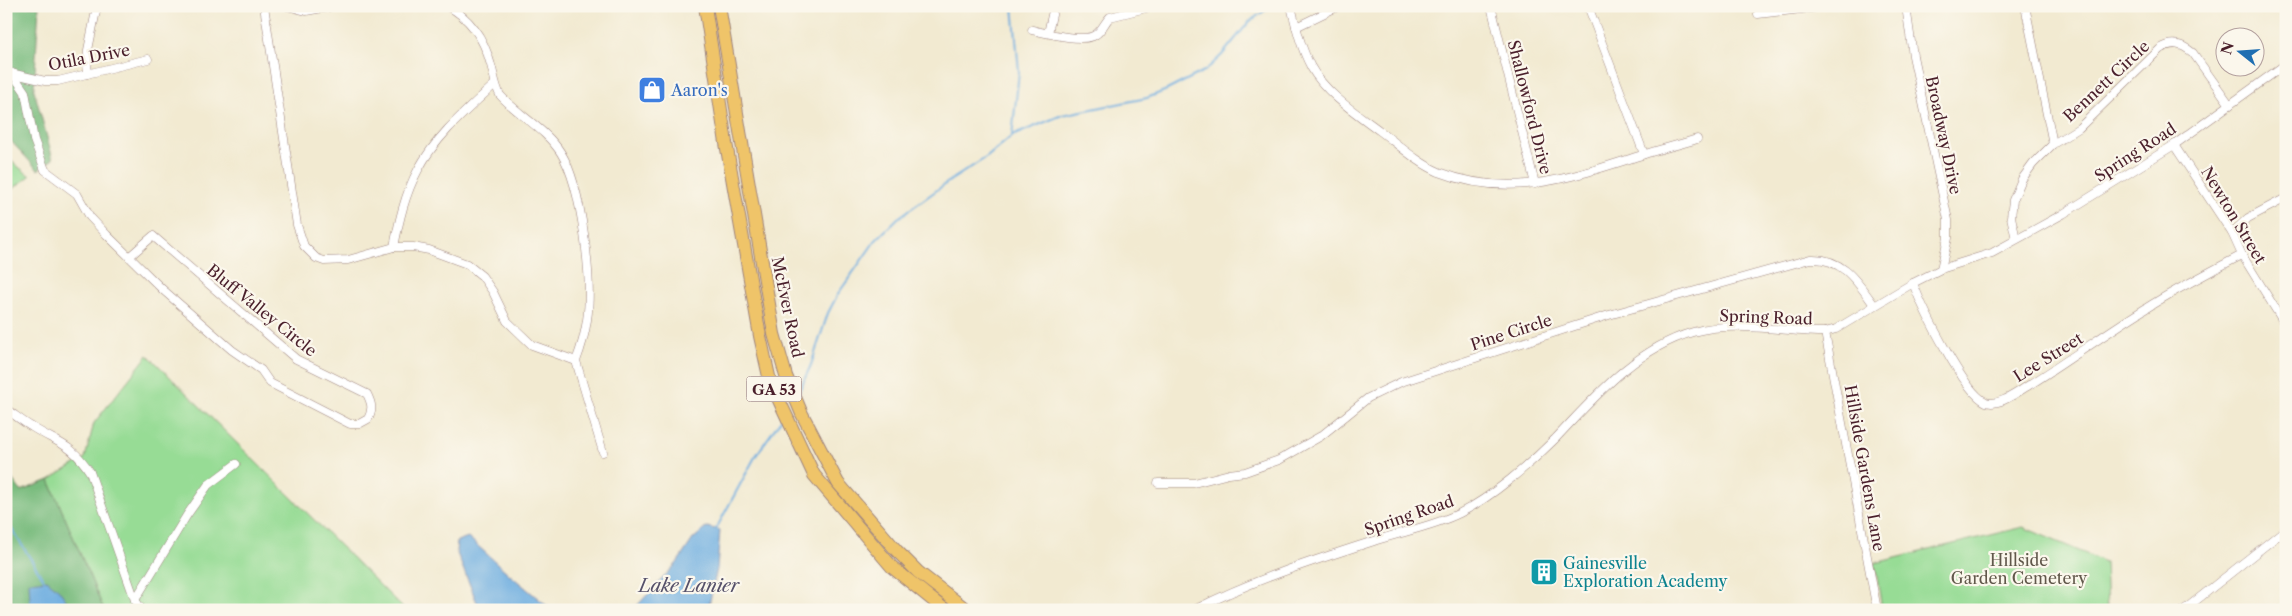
<svg xmlns="http://www.w3.org/2000/svg" width="2292" height="616" font-family="'Libre Caslon Text',serif">
<style>
.green{fill:#97dc95;stroke:#707e60}
.forest{fill:#79bc7e;stroke:#626e54}
.water{fill:#6dade0;stroke:#5c6686}
.lines{fill:none;stroke-linecap:round;stroke-linejoin:round}
.stream{stroke:#6dade0;stroke-width:2}
.minor-casing{stroke:#9e847e;stroke-width:9}
.primary-casing{stroke:#9e847e;stroke-width:14}
.minor{stroke:#fff;stroke-width:8}
.primary{stroke:#efc469;stroke-width:12}
.labels{text-anchor:middle;dominant-baseline:central;stroke-width:4.5;stroke-linejoin:round;paint-order:stroke}
.shield{fill:#fbf7ec;stroke:#7f6065;stroke-width:1}
.shield-label{font-size:15px;font-weight:bold;fill:#4a1f2b}
.street-label{font-size:16px;fill:#4a1f2b;stroke:#fbf7ec}
.shop-label{font-size:16px;fill:#366cbe;stroke:#fbf7ec;text-anchor:start}
.park-label{font-size:16px;fill:#61584b;stroke:#fbf7ec}
.culture-label{font-size:16px;fill:#0d838f;stroke:#fbf7ec;text-anchor:start}
.water-label{font-size:18px;font-style:italic;fill:#56516a;stroke:#fbf7ec}
</style>
<rect width="100%" height="100%" fill="#fbf7ec"/>
<filter id="ink" filterUnits="userSpaceOnUse"><feTurbulence type="fractalNoise" baseFrequency=".02" numOctaves="2"/><feDisplacementMap in="SourceGraphic" scale="10" xChannelSelector="R" yChannelSelector="G"/><feConvolveMatrix kernelMatrix="1 2 1 2 8 2 1 2 1" color-interpolation-filters="sRGB"/></filter>
<filter id="wash" filterUnits="userSpaceOnUse"><feTurbulence type="fractalNoise" baseFrequency=".0096" numOctaves="4" result="noise"/><feDisplacementMap in="SourceGraphic" scale="20" xChannelSelector="R" yChannelSelector="G"/><feGaussianBlur stdDeviation="1.12" result="paint"/><feColorMatrix in="noise" values="0 0 0 0 0 0 0 0 0 0 0 0 0 0 0 0 0 1.4 0 .05"/><feComposite in="paint" operator="in"/></filter>
<g filter="url(#wash)">
<rect width="100%" height="100%" fill="#f2ead1"/>
<!-- green -->
<g class="green">
<path d="M 6,157 L 30,176 L 6,194 Z"/>
<path d="M 148,355 L 405,610 L 104,610 L 49,480 L 85,458 L 94,423 Z"/>
<path d="M 2023,527 L 2105,562 L 2107,610 L 1882,610 L 1875,563 Z"/>
</g>
<!-- forest -->
<g class="forest">
<path d="M 6,6 L 39,6 L 34,90 L 53,159 L 38,170 L 6,136 Z"/>
<path d="M 6,471 L 21,491 L 49,480 L 104,610 L 14,610 L 6,582 Z"/>
</g>
<!-- water -->
<g class="water">
<path d="M 707,527 L 720,530 L 717,569 L 708,610 L 633,610 L 677,563 L 693,539 Z"/>
<path d="M 468,537 L 509,574 L 552,610 L 480,610 L 456,551 L 457,541 Z"/>
<path d="M 47,580 L 59,590 L 73,610 L 32,610 L 30,603 L 29,582 Z"/>
</g>
<g class="lines">
<!-- stream -->
<g class="stream">
<path d="M 1012,136 L 1019,72 L 1013,6"/>
<path d="M 798,393 L 811,365 L 828,313 L 838,294 L 875,241 L 898,218 L 951,180 L 987,157 L 1012,136 L 1062,115 L 1147,98 L 1167,90 L 1206,70 L 1222,55 L 1249,22 L 1271,6"/>
<path d="M 6,520 L 44,580"/>
<path d="M 716,529 L 755,457 L 782,418"/>
</g>
</g>
</g>
<g filter="url(#ink)">
<g class="lines">
<defs>
<g id="minor">
<path d="M 264,6 L 297,225 L 304,246 L 316,258 L 324,261 L 348,260 L 394,247 L 413,247 L 429,250 L 467,264 L 482,276 L 493,292 L 507,321 L 532,345 L 576,361 L 603,452"/>
<path d="M 287,6 L 306,11 L 334,6"/>
<path d="M 447,6 C 471,18 484,39 491,65 C 494,75 495,85 500,95 C 518,115 546,129 561,153 C 582,187 593,281 587,320 C 585,334 581,348 576,361"/>
<path d="M 1291,6 C 1296,27 1301,48 1311,67 C 1326,94 1356,113 1380,131 C 1399,145 1418,163 1439,172 C 1511,200 1573,177 1642,155 C 1660,149 1679,145 1697,139"/>
<path d="M 1491,6 L 1535,184"/>
<path d="M 1588,6 L 1644,154"/>
<path d="M 1906,6 L 1913,56 L 1948,220 L 1948,238 L 1941,269"/>
<path d="M 2025,6 L 2053,144"/>
<path d="M 1758,14 L 1828,6"/>
<path d="M 1296,27 L 1339,6"/>
<path d="M 1032,30 C 1046,33 1084,43 1095,35 C 1102,31 1104,23 1110,17 L 1154,6"/>
<path d="M 1048,33 L 1054,6"/>
<path d="M 6,72 L 45,81 L 58,81 L 148,59"/>
<path d="M 12,73 L 25,92 L 34,140 L 45,170 L 77,194 L 90,217 L 107,235 L 162,289 L 232,350 L 261,370 L 270,383 L 350,424 L 359,424 L 368,419 C 373,409 372,404 367,394 L 296,359 L 153,236 L 129,257"/>
<path d="M 87,74 L 88,50 L 97,6"/>
<path d="M 2174,145 L 2232,233 L 2242,255 L 2286,326"/>
<path d="M 2232,233 L 2248,218 L 2286,198"/>
<path d="M 2016,239 L 2011,217 L 2013,200 L 2022,179 L 2033,164 L 2053,144 L 2079,128 L 2160,49 C 2173,41 2182,44 2193,53 L 2230,105"/>
<path d="M 394,247 C 399,221 405,194 418,170 C 436,136 467,110 495,84"/>
<path d="M 1913,283 C 1922,307 1964,393 1986,402 C 2000,407 2020,390 2031,384 C 2077,355 2121,322 2168,295 C 2192,281 2217,268 2242,255"/>
<path d="M 1825,332 L 1877,610"/>
<path d="M 6,409 C 15,415 23,422 32,427 C 59,444 72,444 90,472 L 135,600 L 142,610"/>
<path d="M 1158,483 L 1194,483 L 1229,474 L 1245,472 L 1279,460 L 1321,436 L 1368,398 L 1401,382 L 1609,315 L 1810,259 C 1842,257 1857,281 1874,305"/>
<path d="M 135,600 L 187,515 L 208,485 L 236,464"/>
<path d="M 1194,610 C 1252,580 1315,560 1377,540 C 1405,531 1434,526 1460,513 C 1492,497 1529,465 1555,439 C 1595,397 1635,349 1693,332 C 1733,320 1784,332 1825,332 L 1836,329 L 1913,283 L 1941,269 L 1992,253 L 2063,214 L 2174,145 L 2286,64"/>
<path d="M 2184,610 L 2286,529"/>
</g>
<g id="primary">
<path d="M 705,6 L 726,143 L 760,336 L 770,381 L 814,475 L 892,567 L 945,610"/>
<path d="M 719,6 L 774,334 L 786,376 L 802,414 L 838,483 L 897,551 L 918,572 L 967,610"/>
</g>
</defs>
<!-- minor casing -->
<use href="#minor" class="minor-casing"/>
<!-- primary casing -->
<use href="#primary" class="primary-casing"/>
<!-- minor -->
<use href="#minor" class="minor"/>
<!-- primary -->
<use href="#primary" class="primary"/>
</g>
</g>
<!-- icons -->
<defs>
<symbol id="shop-square" viewBox="-11 -11 22 22"><rect x="-9" y="-9" width="18" height="18" rx="4" fill="#3f7fe0" stroke="#fbf7ec"/><path d="M-5-2.5h2.3a2.7 3.5 0 0 1 5.4 0H5L5.5 6h-11ZM-1.5-2.5h3a1.5 2.3 0 0 0-3 0Z" fill="#fff"/></symbol>
<symbol id="building-square" viewBox="-11 -11 22 22"><rect x="-9" y="-9" width="18" height="18" rx="4" fill="#0f9aa8" stroke="#fbf7ec"/><path d="M-4-6H4V6H1V3H-1V6H-4ZM-2.5-4.3h1.7v1.8h-1.7ZM.8-4.3h1.7v1.8H.8ZM-2.5-1h1.7V.8h-1.7ZM.8-1h1.7V.8H.8Z" fill="#fff"/></symbol>
</defs>
<g fill-rule="evenodd">
<use href="#shop-square" x="636" y="74" width="32" height="32"/>
<use href="#building-square" x="1528" y="556" width="32" height="32"/>
</g>
<g class="labels">
<!-- shield labels -->
<rect class="shield" x="746.5" y="376.5" width="55" height="25" rx="4"/>
<g class="shield-label">
<text x="774" y="389">GA 53</text>
</g>
<!-- street labels -->
<g class="street-label">
<text transform="translate(89 57) rotate(-11)">Otila Drive</text>
<text transform="translate(2106 81) rotate(-43)">Bennett Circle</text>
<text transform="translate(1530 107) rotate(76)">Shallowford Drive</text>
<text transform="translate(1944 135) rotate(78)">Broadway Drive</text>
<text transform="translate(2135 152) rotate(-33)">Spring Road</text>
<text transform="translate(2234 215) rotate(59)">Newton Street</text>
<text transform="translate(788 307) rotate(78)">McEver Road</text>
<text transform="translate(262 310) rotate(39)">Bluff Valley Circle</text>
<text transform="translate(1766 317) rotate(2)">Spring Road</text>
<text transform="translate(1511 332) rotate(-18)">Pine Circle</text>
<text transform="translate(2048 357) rotate(-32)">Lee Street</text>
<text transform="translate(1865 468) rotate(80)">Hillside Gardens Lane</text>
<text transform="translate(1409 515) rotate(-19)">Spring Road</text>
</g>
<!-- shop labels -->
<g class="shop-label">
<text x="671" y="90">Aaron's</text>
</g>
<!-- park labels -->
<g class="park-label">
<text x="2019" y="560">Hillside<tspan x="2019" dy="18">Garden Cemetery</tspan></text>
</g>
<!-- culture labels -->
<g class="culture-label">
<text x="1563" y="563">Gainesville<tspan x="1563" dy="18">Exploration Academy</tspan></text>
</g>
<!-- water labels -->
<g class="water-label">
<text x="689" y="586">Lake Lanier</text>
</g>
</g>
<!-- margin -->
<rect width="2292" height="616" fill="none" stroke="#fbf7ec" stroke-width="25"/>
<!-- north arrow -->
<g transform="translate(2240 52) rotate(287)"><circle r="24" fill="#fbf7ec" stroke="#b4a19f"/>
<path d="M0-4L9 19L0 12L-9 19Z" fill="#1f6fb2"/>
<text y="-8" font-size="14" font-weight="bold" text-anchor="middle" fill="#4a1f2b">N</text>
</g>
</svg>
